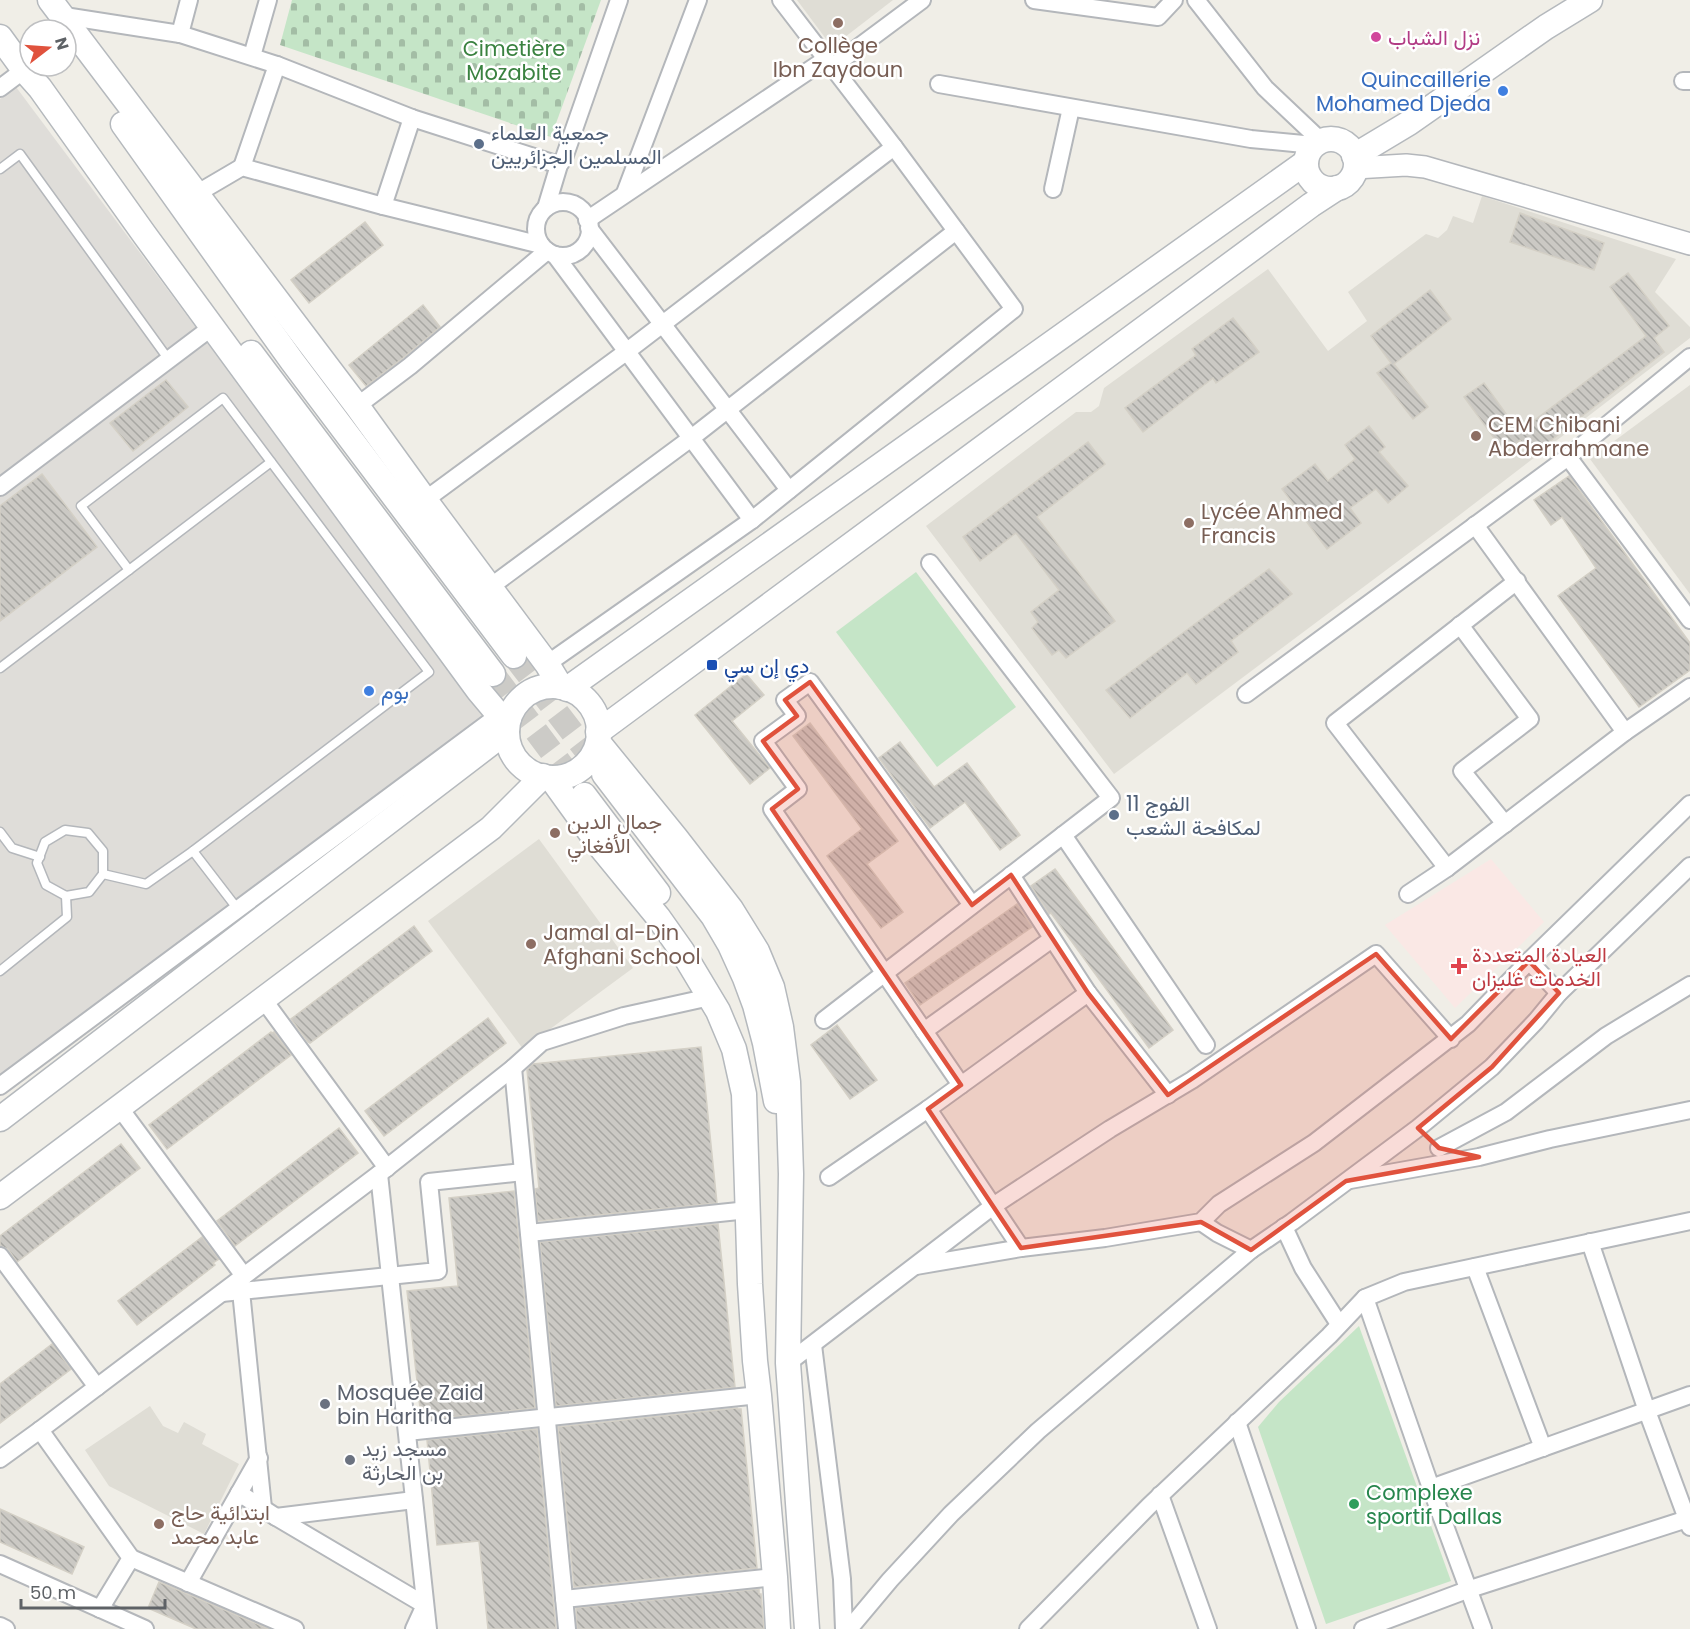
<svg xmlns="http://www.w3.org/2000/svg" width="1690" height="1629" font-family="Poppins,Vazirmatn,sans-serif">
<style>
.industrial{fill:#dfddd9}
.education{fill:#dfddd5}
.medical{fill:#fae8e5}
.cemetery{fill:url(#cemetery-stones)}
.pitch{fill:#c5e5c7}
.building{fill:url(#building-back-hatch);stroke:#d4d0c6;stroke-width:1.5}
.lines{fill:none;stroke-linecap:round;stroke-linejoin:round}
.secondary-tunnel{stroke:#cccbc7;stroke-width:24;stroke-dasharray:24 12;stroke-linecap:butt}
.service-casing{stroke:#b4b7bb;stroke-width:11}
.minor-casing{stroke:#b4b7bb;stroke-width:20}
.tertiary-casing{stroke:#b4b7bb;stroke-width:24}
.secondary-casing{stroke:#b5b9bd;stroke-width:27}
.service{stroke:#fff;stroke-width:8}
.minor{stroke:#fff;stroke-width:16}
.tertiary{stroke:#fff;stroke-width:21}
.secondary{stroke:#fff;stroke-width:24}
.marked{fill:#e0523d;fill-opacity:0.2;stroke:#e0523d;stroke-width:4.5;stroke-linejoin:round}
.education-dot{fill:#8d6e63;stroke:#fff;stroke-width:2}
.hotel-dot{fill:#d1479c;stroke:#fff;stroke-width:2}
.shop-dot{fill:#3f7fe0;stroke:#fff;stroke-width:2}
.service-dot{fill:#5c6f8a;stroke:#fff;stroke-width:2}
.transit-dot{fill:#1a4fb4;stroke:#fff;stroke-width:2}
.health-dot{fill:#e0444e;stroke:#fff;stroke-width:2}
.worship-dot{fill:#6b7280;stroke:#fff;stroke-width:2}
.leisure-dot{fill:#2e9e5b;stroke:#fff;stroke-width:2}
.labels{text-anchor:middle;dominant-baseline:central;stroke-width:5;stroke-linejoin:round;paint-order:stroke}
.hotel-label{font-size:21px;fill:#b23c85;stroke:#fff;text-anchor:start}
.education-label{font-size:21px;fill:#785e54;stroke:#fff;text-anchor:start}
.park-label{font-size:21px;fill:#3a8240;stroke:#fff}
.shop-label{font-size:21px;fill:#366cbe;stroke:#fff;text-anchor:end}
.service-label{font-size:21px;fill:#4e5e75;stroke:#fff;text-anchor:start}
.transit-label{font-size:21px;fill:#164399;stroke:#fff;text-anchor:start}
.health-label{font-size:21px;fill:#be3a42;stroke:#fff;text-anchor:start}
.worship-label{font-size:21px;fill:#5b616d;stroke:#fff;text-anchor:start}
.leisure-label{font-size:21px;fill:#27864d;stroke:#fff;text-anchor:start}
</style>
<defs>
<pattern id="cemetery-stones" width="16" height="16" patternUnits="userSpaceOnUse" patternTransform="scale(1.5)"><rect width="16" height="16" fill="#c5e5c7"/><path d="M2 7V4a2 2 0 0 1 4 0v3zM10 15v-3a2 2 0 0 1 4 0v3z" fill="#a3bda5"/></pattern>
<pattern id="building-back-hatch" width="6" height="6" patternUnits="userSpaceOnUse" patternTransform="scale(1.5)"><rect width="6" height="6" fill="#cbc9c4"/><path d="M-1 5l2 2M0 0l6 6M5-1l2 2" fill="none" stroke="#a8a7a3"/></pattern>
</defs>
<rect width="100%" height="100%" fill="#f0eee7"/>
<!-- industrial -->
<path class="industrial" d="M 16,87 L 485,714 L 0,1077 L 0,99 Z"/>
<!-- education -->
<g class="education">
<path d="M 797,0 L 893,0 L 832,47 Z"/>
<path d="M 1482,196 L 1676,259 L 1655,292 L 1690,327 L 1690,338 L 1453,520 L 1114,774 L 926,526 L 1076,412 L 1091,412 L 1099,406 L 1104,388 L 1268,269 L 1328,351 L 1367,321 L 1348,292 L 1426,234 L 1438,238 L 1447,230 L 1453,216 L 1473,223 Z"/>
<path d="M 1690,385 L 1690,594 L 1590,459 Z"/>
<path d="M 539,839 L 633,968 L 523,1049 L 428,921 Z"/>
<path d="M 150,1406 L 163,1426 L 178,1433 L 184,1422 L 206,1434 L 202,1444 L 239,1464 L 204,1534 L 109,1486 L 85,1450 Z"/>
</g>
<!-- medical -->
<path class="medical" d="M 1491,859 L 1544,922 L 1455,1008 L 1385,925 Z"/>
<!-- cemetery -->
<path class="cemetery" d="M 292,0 L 601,0 L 551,137 L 280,45 Z"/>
<!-- pitch -->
<g class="pitch">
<path d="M 916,572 L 1016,707 L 937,767 L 836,632 Z"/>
<path d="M 1359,1326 L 1451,1581 L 1326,1624 L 1258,1427 L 1279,1402 Z"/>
</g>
<!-- building -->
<g class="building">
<path d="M 1520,213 L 1604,243 L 1594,270 L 1510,242 Z"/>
<path d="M 365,222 L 383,245 L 309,303 L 291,280 Z"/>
<path d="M 1628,273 L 1669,326 L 1654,338 L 1664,352 L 1531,456 L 1520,440 L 1505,453 L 1464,397 L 1484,383 L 1519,432 L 1646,336 L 1610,287 Z"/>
<path d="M 1430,290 L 1451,319 L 1394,364 L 1428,407 L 1413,419 L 1377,373 L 1391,363 L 1371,336 Z"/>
<path d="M 423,305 L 440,327 L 403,358 L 366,386 L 349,365 Z"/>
<path d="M 1233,318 L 1259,352 L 1216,383 L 1213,378 L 1143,432 L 1125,408 L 1196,355 L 1192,349 Z"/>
<path d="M 166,380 L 188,407 L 133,451 L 110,423 Z"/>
<path d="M 1369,426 L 1385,447 L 1379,452 L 1408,486 L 1388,503 L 1376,489 L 1350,508 L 1361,523 L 1327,549 L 1282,489 L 1315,464 L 1328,481 L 1355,459 L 1345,445 Z"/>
<path d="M 1088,442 L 1105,464 L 1037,517 L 1115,621 L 1066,658 L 1059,650 L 1052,655 L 1032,628 L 1038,622 L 1031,612 L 1059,590 L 1016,533 L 980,561 L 963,537 Z"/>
<path d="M 42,474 L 97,547 L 0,621 L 0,506 Z"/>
<path d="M 1569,476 L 1690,643 L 1690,670 L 1639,707 L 1558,596 L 1596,568 L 1562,517 L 1551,525 L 1534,500 Z"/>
<path d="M 1269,569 L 1292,594 L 1231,641 L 1238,652 L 1196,684 L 1187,673 L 1130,718 L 1106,690 Z"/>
<path d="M 746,674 L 764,695 L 732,721 L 770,768 L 750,784 L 695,715 Z"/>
<path d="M 810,723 L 898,841 L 867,864 L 903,912 L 881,928 L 827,856 L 862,829 L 793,736 Z"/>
<path d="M 900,742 L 934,787 L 967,763 L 1020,835 L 1000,850 L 965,802 L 930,828 L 879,758 Z"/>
<path d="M 1055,869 L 1173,1030 L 1149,1048 L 1051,913 L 1049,914 L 1031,886 Z"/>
<path d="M 1017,904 L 1032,927 L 920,1005 L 905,983 Z"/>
<path d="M 414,926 L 432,951 L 310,1043 L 308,1042 L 291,1019 Z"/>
<path d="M 488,1018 L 506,1043 L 384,1136 L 365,1111 Z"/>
<path d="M 837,1025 L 877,1080 L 850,1099 L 811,1045 Z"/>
<path d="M 271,1032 L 272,1033 L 274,1032 L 291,1055 L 167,1149 L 149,1125 Z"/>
<path d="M 701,1047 L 717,1203 L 538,1221 L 535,1189 L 539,1188 L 527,1070 L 533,1064 Z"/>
<path d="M 339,1128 L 358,1153 L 235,1246 L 217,1221 Z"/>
<path d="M 121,1144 L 140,1168 L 17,1262 L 8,1249 L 0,1246 L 0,1236 Z"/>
<path d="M 514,1191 L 535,1408 L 424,1420 L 424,1417 L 421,1417 L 407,1291 L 458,1286 L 449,1198 Z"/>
<path d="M 718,1224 L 735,1387 L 556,1406 L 540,1242 Z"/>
<path d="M 202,1237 L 219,1259 L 213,1263 L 215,1265 L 137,1325 L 118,1301 Z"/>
<path d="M 52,1344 L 71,1369 L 0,1423 L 0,1384 Z"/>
<path d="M 737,1408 L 737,1409 L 741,1409 L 757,1568 L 574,1587 L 558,1427 Z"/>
<path d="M 537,1429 L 556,1629 L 488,1629 L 479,1541 L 437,1545 L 427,1440 Z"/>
<path d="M 0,1509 L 84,1547 L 72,1574 L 0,1542 Z"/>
<path d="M 159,1582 L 183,1592 L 269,1629 L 196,1629 L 148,1608 Z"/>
<path d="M 759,1589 L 759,1594 L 761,1594 L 764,1629 L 577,1629 L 576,1608 Z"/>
</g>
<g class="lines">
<!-- secondary-tunnel -->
<g class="secondary-tunnel">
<path d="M 514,656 L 604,774"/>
<path d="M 493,674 L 584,795"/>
</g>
<defs>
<g id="service">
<path d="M 0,169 L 20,154 L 169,360"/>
<path d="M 0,668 L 271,462"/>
<path d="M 65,830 L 88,833 L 103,851 L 103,874 L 89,892 L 66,896 L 46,885 L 37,863 L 45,842 Z"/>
<path d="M 0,832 L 12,848 L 40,857"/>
<path d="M 193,851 L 233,903"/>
<path d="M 103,874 L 146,884 L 193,851 L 429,672 L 223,398 L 81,506 L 129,570"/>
<path d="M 0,971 L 67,917 L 66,896"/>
</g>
<g id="minor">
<path d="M 1034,0 L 1158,17 L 1174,0"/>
<path d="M 1196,0 L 1265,88 L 1321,141"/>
<path d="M 58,15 L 180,34 L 277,65 L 412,118 L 559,165"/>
<path d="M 180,34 L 189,0"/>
<path d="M 252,56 L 268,0"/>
<path d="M 832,67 L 922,0"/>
<path d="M 1683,81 L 1690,81"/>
<path d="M 939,84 L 1251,139 L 1314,145"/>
<path d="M 0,88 L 24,70"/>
<path d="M 242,167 L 277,65"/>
<path d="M 1053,189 L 1071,108"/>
<path d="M 625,193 L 698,0"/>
<path d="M 196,194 L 242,167 L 383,206 L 541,245"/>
<circle cx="563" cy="229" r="27"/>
<path d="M 383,206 L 412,118"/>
<path d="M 546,208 L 559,165 L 564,158 L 619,0"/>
<path d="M 587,220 L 826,59"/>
<path d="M 589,228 L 789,490"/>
<path d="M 555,255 L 752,520"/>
<path d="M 357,406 L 410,366 L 547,251"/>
<path d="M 1568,457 L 1690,620"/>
<path d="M 0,487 L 212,327"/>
<path d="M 425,500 L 626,352 L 894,147"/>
<path d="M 1475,525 L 1625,732"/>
<path d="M 490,587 L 690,439 L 956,231"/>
<path d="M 1460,625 L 1530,719 L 1462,771 L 1505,824"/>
<path d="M 547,664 L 752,520 L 1014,309 L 894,147 L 781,0"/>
<path d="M 1246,694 L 1568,457 L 1690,357"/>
<path d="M 1063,835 L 1206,1045"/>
<path d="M 1447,868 L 1335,723 L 1517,581"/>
<path d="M 1011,875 L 1088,993 L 1168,1095"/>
<path d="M 1408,894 L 1447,868 L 1625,732 L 1690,687"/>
<path d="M 1529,961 L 1559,993"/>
<path d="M 263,999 L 387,1168"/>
<path d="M 824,1020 L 1111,798 L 930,563"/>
<path d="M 924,1031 L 1052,939"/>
<path d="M 513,1068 L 567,1629"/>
<path d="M 961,1085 L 772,809 L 798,789 L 763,741 L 797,716 L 785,700 L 810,682 L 972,905"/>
<path d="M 0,1086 L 499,715"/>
<path d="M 119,1107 L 244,1276"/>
<path d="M 928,1109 L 1021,1248"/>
<path d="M 1439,1148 L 1506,1112 L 1606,1036 L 1690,985"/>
<path d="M 379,1174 L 428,1629"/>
<path d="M 829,1177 L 928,1109 L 1088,993"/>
<path d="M 1350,1180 L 1479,1157 L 1550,1139 L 1690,1110"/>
<path d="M 1201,1222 L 1217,1233 L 1251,1250"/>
<path d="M 1284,1227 L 1303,1268 L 1339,1324"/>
<path d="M 529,1233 L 748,1210"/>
<path d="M 1590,1242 L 1647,1411 L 1690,1527"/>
<path d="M 0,1256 L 97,1387"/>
<path d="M 916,1266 L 1021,1248 L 1105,1238 L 1201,1222 L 1219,1204 L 1314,1143 L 1468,1024 L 1529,961 L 1690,804"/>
<path d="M 1475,1267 L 1543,1448"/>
<path d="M 241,1291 L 263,1508"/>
<path d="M 222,1293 L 438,1271 L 429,1182 L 523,1172"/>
<path d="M 1365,1298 L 1431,1488 L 1483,1629"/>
<path d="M 813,1345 L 842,1579 L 844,1629"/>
<path d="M 788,1363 L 993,1206 L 1110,1129 L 1192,1080 L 1376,954 L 1451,1039"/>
<path d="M 1237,1422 L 1307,1629"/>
<path d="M 40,1430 L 131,1558 L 100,1609"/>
<path d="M 407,1432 L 759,1395"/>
<path d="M 0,1459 L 40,1430 L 379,1174 L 513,1068 L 542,1042 L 624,1016 L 710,997"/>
<path d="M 1431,1488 L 1690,1395"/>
<path d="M 239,1493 L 276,1517 L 425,1605 L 414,1629"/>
<path d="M 1160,1495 L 1208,1629"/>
<path d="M 276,1517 L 414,1500"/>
<path d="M 131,1558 L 295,1629"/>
<path d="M 0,1564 L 145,1629"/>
<path d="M 188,1583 L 259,1458"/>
<path d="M 564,1599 L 775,1577"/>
<path d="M 0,1626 L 6,1629"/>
<path d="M 849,1629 L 890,1580 L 951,1514 L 1038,1431 L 1251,1250 L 1292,1222 L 1418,1128 L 1492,1067 L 1536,1021 L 1559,993 L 1690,866"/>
<path d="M 1028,1629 L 1149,1506 L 1329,1336 L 1365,1298 L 1404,1282 L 1690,1221"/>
<path d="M 1363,1629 L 1467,1590 L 1690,1518"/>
</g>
<path id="tertiary" d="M 1355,168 L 1406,165 L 1425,167 L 1690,244"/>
<g id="secondary">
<path d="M 50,0 L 357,406 L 425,500 L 547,664 L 561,687"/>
<path d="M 0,37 L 24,70 L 40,88 L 144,234 L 478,690 L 499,715 L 509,718"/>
<path d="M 123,124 L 292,361 L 514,656"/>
<circle cx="1331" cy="164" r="25"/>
<path d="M 1354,156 L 1409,123 L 1546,27 L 1590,0"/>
<path d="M 251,353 L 493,674"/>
<circle cx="553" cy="732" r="46"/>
<path d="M 567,689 L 1306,162"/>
<path d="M 598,732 L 1311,205 L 1337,188"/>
<path d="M 598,742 L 676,838 L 731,909 L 757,951 L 772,987 L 781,1027 L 788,1082 L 791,1174 L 788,1363 L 807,1629"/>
<path d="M 604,774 L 713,916 L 730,945 L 745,978 L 755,1005 L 765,1043 L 776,1101"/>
<path d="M 551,778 L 603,850 L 658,917 L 682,951 L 718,1011 L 734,1049 L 744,1094 L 750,1284 L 755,1361 L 759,1395 L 775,1577 L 778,1629"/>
<path d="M 584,795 L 658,893"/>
<path d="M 0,1119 L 507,731"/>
<path d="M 0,1197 L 491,828 L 543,776"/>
</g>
</defs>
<!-- service casing -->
<use href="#service" class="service-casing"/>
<!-- minor casing -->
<use href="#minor" class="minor-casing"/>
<!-- tertiary casing -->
<use href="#tertiary" class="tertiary-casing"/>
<!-- secondary casing -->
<use href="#secondary" class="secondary-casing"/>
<!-- service -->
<use href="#service" class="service"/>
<!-- minor -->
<use href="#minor" class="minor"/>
<!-- tertiary -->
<use href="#tertiary" class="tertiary"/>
<!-- secondary -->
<use href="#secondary" class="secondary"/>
</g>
<!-- marked area -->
<path class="marked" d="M 810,682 L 972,905 L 1011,875 L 1088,993 L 1168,1095 L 1376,954 L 1451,1039 L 1529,961 L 1559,993 L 1492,1067 L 1418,1128 L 1439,1148 L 1479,1157 L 1346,1181 L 1251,1250 L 1201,1222 L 1021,1248 L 928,1109 L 961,1085 L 772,809 L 798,789 L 763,741 L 797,716 L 785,700 Z"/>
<!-- markers -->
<g class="education-dot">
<circle cx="838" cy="23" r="6"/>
<circle cx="1476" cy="436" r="6"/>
<circle cx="1189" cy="523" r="6"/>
<circle cx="555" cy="833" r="6"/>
<circle cx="531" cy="944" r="6"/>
<circle cx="159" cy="1524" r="6"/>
</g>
<circle class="hotel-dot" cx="1376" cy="37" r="6"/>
<g class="shop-dot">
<circle cx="1503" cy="91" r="6"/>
<circle cx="369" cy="691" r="6"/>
</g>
<g class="service-dot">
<circle cx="479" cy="144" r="6"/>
<circle cx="1114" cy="815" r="6"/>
</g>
<rect class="transit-dot" x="706" y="659" width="12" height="12" rx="3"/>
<path class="health-dot" d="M1456 957h6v6h6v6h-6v6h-6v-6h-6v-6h6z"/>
<g class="worship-dot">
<circle cx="325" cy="1404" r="6"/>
<circle cx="350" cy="1460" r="6"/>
</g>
<circle class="leisure-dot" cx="1354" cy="1504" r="6"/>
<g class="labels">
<!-- hotel labels -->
<g class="hotel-label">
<text x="1388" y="37">نزل الشباب</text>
</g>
<!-- education labels -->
<g class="education-label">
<text x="838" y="45" text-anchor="middle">Collège<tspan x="838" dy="24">Ibn Zaydoun</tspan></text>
<text x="1488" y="424">CEM Chibani<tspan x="1488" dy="24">Abderrahmane</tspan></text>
<text x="1201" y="511">Lycée Ahmed<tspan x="1201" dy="24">Francis</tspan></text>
<text x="567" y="821">جمال الدين<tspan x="567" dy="24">الأفغاني</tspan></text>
<text x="543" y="932">Jamal al-Din<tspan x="543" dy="24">Afghani School</tspan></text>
<text x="171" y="1512">ابتدائية حاج<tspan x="171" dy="24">عابد محمد</tspan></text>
</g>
<!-- park labels -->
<g class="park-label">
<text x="514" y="48">Cimetière<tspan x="514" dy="24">Mozabite</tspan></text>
</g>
<!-- shop labels -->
<g class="shop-label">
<text x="1491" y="79">Quincaillerie<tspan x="1491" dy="24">Mohamed Djeda</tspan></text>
<text x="381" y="691" text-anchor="start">بوم</text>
</g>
<!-- service labels -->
<g class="service-label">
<text x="491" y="132">جمعية العلماء<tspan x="491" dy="24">المسلمين الجزائريين</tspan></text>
<text x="1126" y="803">الفوج 11<tspan x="1126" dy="24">لمكافحة الشعب</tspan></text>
</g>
<!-- transit labels -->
<g class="transit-label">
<text x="724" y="665">دي إن سي</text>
</g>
<!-- health labels -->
<g class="health-label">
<text x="1472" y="954">العيادة المتعددة<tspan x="1472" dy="24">الخدمات غليزان</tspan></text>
</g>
<!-- worship labels -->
<g class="worship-label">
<text x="337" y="1392">Mosquée Zaid<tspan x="337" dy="24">bin Haritha</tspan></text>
<text x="362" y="1448">مسجد زيد<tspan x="362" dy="24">بن الحارثة</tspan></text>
</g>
<!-- leisure labels -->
<g class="leisure-label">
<text x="1366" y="1492">Complexe<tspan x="1366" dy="24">sportif Dallas</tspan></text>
</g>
</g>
<!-- north arrow -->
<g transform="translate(48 48) rotate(73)"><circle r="28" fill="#ffffff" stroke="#bfc0c2" stroke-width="1.5"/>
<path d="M0-4.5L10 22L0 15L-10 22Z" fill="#e0523d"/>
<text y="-9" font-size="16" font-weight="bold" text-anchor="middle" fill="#5e6266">N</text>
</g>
<!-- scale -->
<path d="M21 1599v9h144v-9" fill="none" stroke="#5e6266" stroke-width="3"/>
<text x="30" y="1599" font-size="18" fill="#5e6266" stroke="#ffffff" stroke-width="4.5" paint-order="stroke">50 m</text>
</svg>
